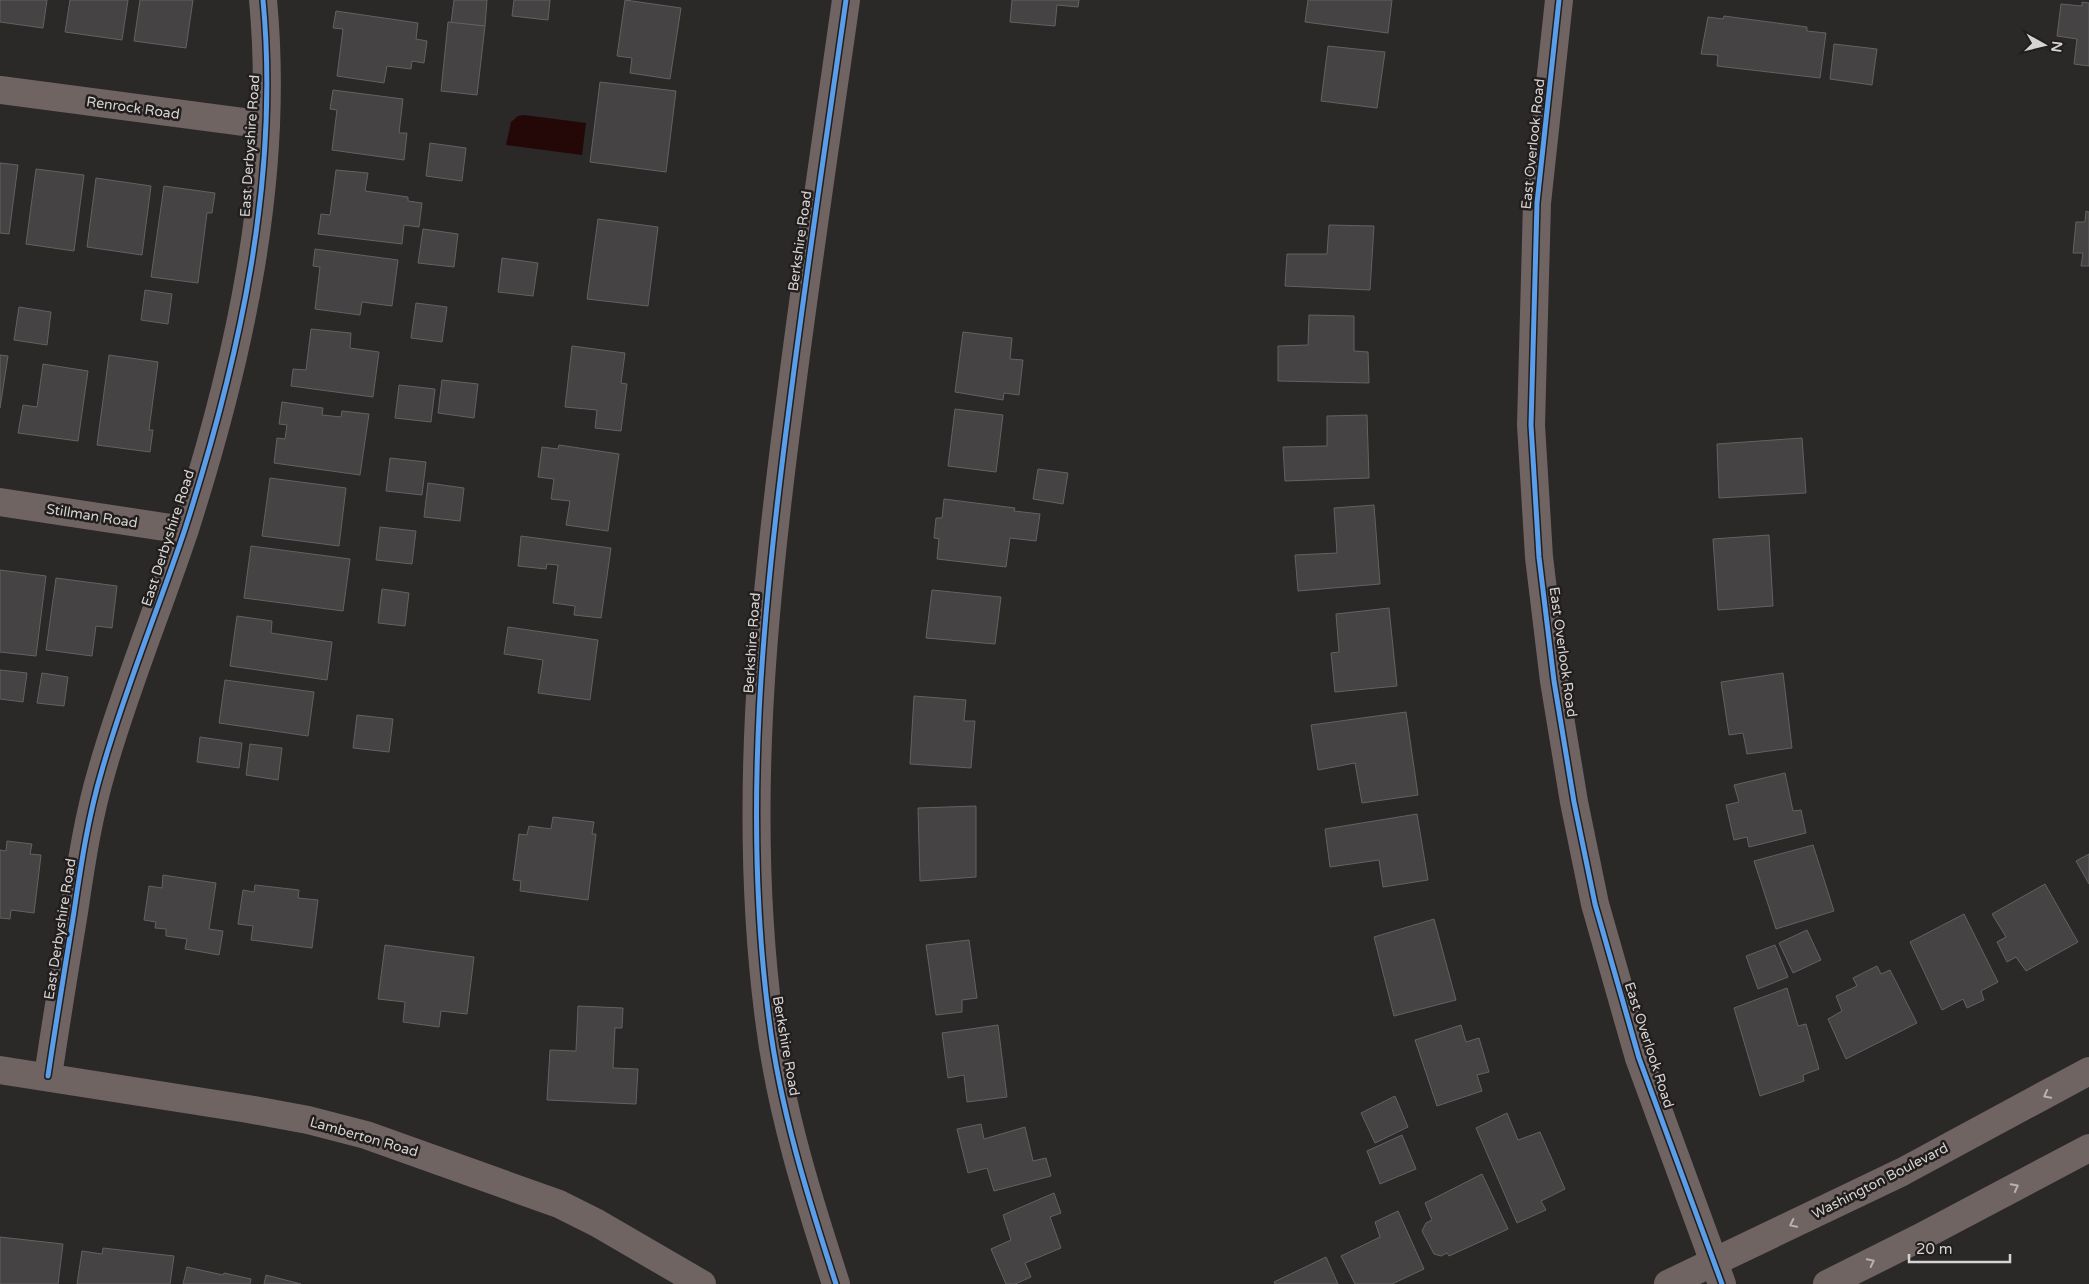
<svg xmlns="http://www.w3.org/2000/svg" width="2089" height="1284" font-family="'Varela Round',sans-serif">
<style>
.water{fill:#230807}
.building{fill:#454343;stroke:#636161}
.lines{fill:none;stroke-linecap:round;stroke-linejoin:round}
.minor{stroke:#706463;stroke-width:28}
.cycleway-casing{stroke:#221e1e;stroke-width:8}
.cycleway{stroke:#5a9eea;stroke-width:5}
.oneway{stroke:#b7b2b1}
.labels{text-anchor:middle;dominant-baseline:central;stroke-width:5;stroke-linejoin:round;paint-order:stroke}
.street-label{font-size:14px;fill:#d6d4d3;stroke:#221e1e}
</style>
<rect width="100%" height="100%" fill="#2b2928"/>
<!-- water -->
<path class="water" d="M 524,115 L 586,123 L 582,155 L 506,145 L 511,122 L 518,116 Z"/>
<!-- building -->
<g class="building">
<path d="M 0,0 L 47,0 L 43,28 L 0,22 Z"/>
<path d="M 70,0 L 128,0 L 122,40 L 65,32 Z"/>
<path d="M 140,0 L 193,0 L 186,48 L 134,41 Z"/>
<path d="M 454,0 L 487,0 L 485,26 L 451,23 Z"/>
<path d="M 514,0 L 550,0 L 548,20 L 512,16 Z"/>
<path d="M 625,0 L 681,8 L 670,79 L 630,73 L 632,58 L 617,56 Z"/>
<path d="M 1012,0 L 1079,0 L 1078,7 L 1057,5 L 1055,26 L 1010,22 Z"/>
<path d="M 1308,0 L 1392,0 L 1388,33 L 1305,22 Z"/>
<path d="M 2082,2 L 2089,3 L 2089,66 L 2074,64 L 2077,39 L 2057,36 L 2061,4 L 2082,6 Z"/>
<path d="M 336,11 L 418,23 L 416,39 L 427,41 L 424,63 L 412,61 L 411,69 L 387,66 L 384,83 L 337,76 L 343,29 L 333,28 Z"/>
<path d="M 1724,16 L 1807,27 L 1807,31 L 1826,33 L 1820,78 L 1717,66 L 1718,55 L 1701,54 L 1708,17 L 1723,19 Z"/>
<path d="M 448,22 L 485,26 L 477,95 L 441,91 Z"/>
<path d="M 1834,44 L 1877,49 L 1872,85 L 1830,79 Z"/>
<path d="M 1328,46 L 1385,52 L 1377,108 L 1321,101 Z"/>
<path d="M 600,82 L 676,91 L 666,172 L 590,162 Z"/>
<path d="M 333,90 L 403,99 L 399,133 L 407,133 L 404,160 L 332,150 L 337,110 L 330,109 Z"/>
<path d="M 430,143 L 466,148 L 462,181 L 426,176 Z"/>
<path d="M 0,163 L 18,165 L 9,234 L 0,233 Z"/>
<path d="M 36,169 L 84,175 L 74,251 L 26,244 Z"/>
<path d="M 336,170 L 368,173 L 365,191 L 408,197 L 408,201 L 422,203 L 419,227 L 404,225 L 402,244 L 318,234 L 321,214 L 330,215 Z"/>
<path d="M 96,178 L 151,186 L 142,255 L 87,247 Z"/>
<path d="M 164,186 L 215,193 L 212,213 L 207,213 L 198,283 L 151,277 Z"/>
<path d="M 2086,211 L 2089,212 L 2089,266 L 2081,266 L 2083,253 L 2073,253 L 2076,222 L 2085,222 Z"/>
<path d="M 598,219 L 658,227 L 648,306 L 587,299 Z"/>
<path d="M 1329,225 L 1374,226 L 1370,290 L 1285,286 L 1287,254 L 1327,254 Z"/>
<path d="M 423,229 L 458,234 L 454,267 L 418,263 Z"/>
<path d="M 315,249 L 398,260 L 392,306 L 362,302 L 360,315 L 315,309 L 320,267 L 313,266 Z"/>
<path d="M 502,258 L 538,263 L 533,296 L 498,292 Z"/>
<path d="M 145,290 L 172,294 L 168,324 L 141,320 Z"/>
<path d="M 416,303 L 447,307 L 442,342 L 411,338 Z"/>
<path d="M 19,307 L 51,312 L 47,345 L 14,340 Z"/>
<path d="M 1309,315 L 1354,316 L 1354,351 L 1368,352 L 1369,383 L 1278,381 L 1278,346 L 1308,345 Z"/>
<path d="M 311,329 L 351,333 L 350,348 L 379,352 L 373,397 L 291,386 L 293,369 L 306,370 Z"/>
<path d="M 963,332 L 1012,338 L 1010,359 L 1023,360 L 1019,395 L 1004,393 L 1003,400 L 955,392 Z"/>
<path d="M 572,346 L 625,353 L 621,383 L 627,384 L 621,431 L 595,428 L 597,410 L 565,407 Z"/>
<path d="M 0,355 L 8,356 L 0,408 Z"/>
<path d="M 109,355 L 158,362 L 149,430 L 153,430 L 150,452 L 97,445 Z"/>
<path d="M 43,364 L 88,371 L 78,441 L 18,433 L 23,405 L 37,407 Z"/>
<path d="M 442,380 L 478,384 L 474,418 L 438,413 Z"/>
<path d="M 399,385 L 435,389 L 431,422 L 395,418 Z"/>
<path d="M 282,402 L 323,408 L 322,415 L 341,417 L 342,411 L 369,414 L 360,475 L 274,463 L 277,438 L 285,439 L 287,425 L 279,424 Z"/>
<path d="M 955,409 L 1003,415 L 996,472 L 948,466 Z"/>
<path d="M 1367,415 L 1369,478 L 1285,481 L 1283,447 L 1327,446 L 1327,416 Z"/>
<path d="M 1802,438 L 1806,493 L 1719,498 L 1717,444 Z"/>
<path d="M 559,445 L 619,454 L 608,531 L 566,525 L 570,501 L 551,499 L 554,479 L 538,477 L 542,447 L 558,449 Z"/>
<path d="M 390,458 L 426,462 L 422,495 L 386,491 Z"/>
<path d="M 1038,469 L 1068,473 L 1063,504 L 1033,499 Z"/>
<path d="M 270,478 L 346,488 L 339,546 L 262,536 Z"/>
<path d="M 428,483 L 464,488 L 460,521 L 424,517 Z"/>
<path d="M 944,499 L 1015,508 L 1014,511 L 1040,514 L 1036,541 L 1010,538 L 1006,567 L 937,559 L 939,539 L 934,538 L 936,518 L 942,518 Z"/>
<path d="M 1374,505 L 1380,584 L 1298,591 L 1295,555 L 1337,553 L 1334,508 Z"/>
<path d="M 380,527 L 416,531 L 412,564 L 376,560 Z"/>
<path d="M 1769,535 L 1773,606 L 1718,610 L 1713,539 Z"/>
<path d="M 521,536 L 611,548 L 601,618 L 574,615 L 575,606 L 553,603 L 558,565 L 547,564 L 546,569 L 518,566 Z"/>
<path d="M 251,546 L 350,559 L 343,611 L 244,598 Z"/>
<path d="M 0,570 L 46,576 L 36,656 L 0,652 Z"/>
<path d="M 56,578 L 117,586 L 112,628 L 96,626 L 92,656 L 46,650 Z"/>
<path d="M 382,589 L 409,593 L 405,626 L 378,623 Z"/>
<path d="M 932,590 L 1001,597 L 995,644 L 926,638 Z"/>
<path d="M 1389,608 L 1397,686 L 1335,692 L 1331,653 L 1339,652 L 1336,614 Z"/>
<path d="M 237,616 L 272,621 L 271,633 L 332,642 L 327,680 L 230,666 Z"/>
<path d="M 508,627 L 598,640 L 590,700 L 538,693 L 543,660 L 504,654 Z"/>
<path d="M 0,670 L 27,673 L 23,702 L 0,699 Z"/>
<path d="M 42,673 L 68,677 L 64,706 L 37,703 Z"/>
<path d="M 1783,673 L 1792,748 L 1747,754 L 1743,733 L 1729,735 L 1721,682 Z"/>
<path d="M 225,680 L 314,692 L 308,736 L 219,723 Z"/>
<path d="M 914,696 L 966,700 L 964,721 L 975,721 L 971,768 L 910,764 Z"/>
<path d="M 1406,712 L 1418,795 L 1362,803 L 1355,763 L 1318,770 L 1311,725 Z"/>
<path d="M 357,715 L 393,719 L 389,752 L 353,748 Z"/>
<path d="M 200,737 L 242,743 L 239,768 L 197,762 Z"/>
<path d="M 250,744 L 282,748 L 278,780 L 246,775 Z"/>
<path d="M 1785,773 L 1793,811 L 1801,810 L 1806,833 L 1749,847 L 1747,837 L 1734,840 L 1726,805 L 1739,802 L 1734,785 Z"/>
<path d="M 976,806 L 976,877 L 920,881 L 918,808 Z"/>
<path d="M 1417,814 L 1428,880 L 1383,887 L 1379,860 L 1330,867 L 1325,829 Z"/>
<path d="M 553,817 L 594,822 L 592,834 L 596,834 L 588,900 L 520,891 L 521,881 L 513,880 L 519,834 L 527,835 L 529,826 L 551,829 Z"/>
<path d="M 7,841 L 32,844 L 30,854 L 41,855 L 34,913 L 11,910 L 10,919 L 0,918 L 0,850 L 6,851 Z"/>
<path d="M 1813,845 L 1834,911 L 1776,929 L 1754,861 Z"/>
<path d="M 2089,854 L 2089,884 L 2076,861 Z"/>
<path d="M 163,875 L 216,883 L 209,929 L 223,931 L 219,955 L 185,949 L 187,939 L 166,936 L 166,929 L 155,928 L 156,922 L 144,920 L 149,886 L 162,888 Z"/>
<path d="M 2045,884 L 2078,942 L 2026,971 L 2016,957 L 2007,962 L 1997,942 L 2006,937 L 1992,914 Z"/>
<path d="M 255,885 L 299,890 L 298,898 L 318,900 L 312,948 L 251,940 L 253,926 L 238,924 L 243,890 L 254,892 Z"/>
<path d="M 1964,914 L 1998,982 L 1981,991 L 1984,1000 L 1967,1008 L 1963,999 L 1942,1010 L 1910,942 Z"/>
<path d="M 1434,919 L 1456,1000 L 1394,1016 L 1374,937 Z"/>
<path d="M 1807,930 L 1821,960 L 1793,973 L 1779,943 Z"/>
<path d="M 969,940 L 977,998 L 962,1000 L 962,1012 L 936,1015 L 926,945 Z"/>
<path d="M 385,945 L 474,957 L 467,1014 L 441,1011 L 439,1027 L 403,1022 L 405,1002 L 378,999 Z"/>
<path d="M 1775,945 L 1788,977 L 1758,989 L 1746,956 Z"/>
<path d="M 1877,966 L 1881,974 L 1890,970 L 1917,1023 L 1846,1059 L 1828,1019 L 1842,1011 L 1836,996 L 1857,986 L 1853,978 Z"/>
<path d="M 1787,988 L 1798,1026 L 1806,1024 L 1819,1069 L 1803,1075 L 1804,1081 L 1760,1096 L 1734,1008 Z"/>
<path d="M 578,1006 L 623,1008 L 622,1028 L 615,1028 L 613,1068 L 638,1069 L 636,1104 L 547,1100 L 550,1050 L 576,1051 Z"/>
<path d="M 998,1025 L 1007,1097 L 967,1102 L 964,1075 L 948,1078 L 942,1033 Z"/>
<path d="M 1461,1025 L 1466,1042 L 1479,1038 L 1489,1072 L 1477,1075 L 1482,1091 L 1437,1106 L 1415,1040 Z"/>
<path d="M 1395,1096 L 1408,1127 L 1375,1143 L 1361,1113 Z"/>
<path d="M 1507,1113 L 1518,1140 L 1540,1132 L 1565,1189 L 1541,1201 L 1546,1210 L 1517,1223 L 1476,1128 Z"/>
<path d="M 981,1124 L 984,1139 L 1025,1127 L 1033,1161 L 1046,1158 L 1051,1176 L 994,1191 L 987,1168 L 968,1173 L 957,1129 Z"/>
<path d="M 1402,1135 L 1416,1169 L 1380,1184 L 1367,1151 Z"/>
<path d="M 1482,1174 L 1508,1229 L 1449,1256 L 1447,1253 L 1441,1256 L 1434,1254 L 1422,1231 L 1426,1223 L 1432,1220 L 1425,1203 Z"/>
<path d="M 1054,1193 L 1061,1213 L 1050,1217 L 1061,1248 L 1025,1263 L 1031,1277 L 1015,1284 L 1006,1284 L 991,1249 L 1011,1240 L 1003,1215 Z"/>
<path d="M 1398,1211 L 1424,1269 L 1392,1284 L 1355,1284 L 1341,1256 L 1380,1237 L 1375,1222 Z"/>
<path d="M 0,1237 L 63,1244 L 58,1284 L 0,1284 Z"/>
<path d="M 103,1248 L 174,1256 L 170,1284 L 77,1284 L 82,1251 L 102,1254 Z"/>
<path d="M 1326,1257 L 1338,1284 L 1275,1284 L 1274,1282 Z"/>
<path d="M 187,1267 L 223,1275 L 224,1273 L 251,1279 L 250,1284 L 183,1284 Z"/>
<path d="M 266,1275 L 301,1284 L 264,1284 Z"/>
</g>
<g class="lines">
<!-- minor -->
<g class="minor">
<path d="M 1559,0 L 1537,203 L 1531,425 L 1539,557 L 1554,681 L 1574,802 L 1595,904 L 1639,1058 L 1722,1284"/>
<path d="M 0,90 L 266,125"/>
<path d="M 0,502 L 184,530"/>
<path d="M 0,1070 L 248,1109 L 308,1120 L 366,1135 L 559,1204 L 597,1223 L 702,1284"/>
<path d="M 48,1076 C 56,1022 65,967 74,912 C 81,865 88,817 102,770 C 125,689 158,610 185,529 C 239,360 280,179 263,0"/>
<path d="M 836,1284 C 808,1198 780,1109 769,1019 C 742,813 763,606 790,401 C 807,267 827,134 846,0"/>
<path d="M 1668,1284 L 1902,1172 L 2089,1071"/>
<path d="M 1827,1284 L 1919,1238 L 2089,1148"/>
</g>
<defs>
<g id="cycleway">
<path d="M 1559,0 L 1537,203 L 1531,425 L 1539,557 L 1554,681 L 1574,802 L 1595,904 L 1639,1058 L 1722,1284"/>
<path d="M 48,1076 C 56,1022 65,967 74,912 C 81,865 88,817 102,770 C 125,689 158,610 185,529 C 239,360 280,179 263,0"/>
<path d="M 836,1284 C 808,1198 780,1109 769,1019 C 742,813 763,606 790,401 C 807,267 827,134 846,0"/>
</g>
</defs>
<!-- cycleway casing -->
<use href="#cycleway" class="cycleway-casing"/>
<!-- cycleway -->
<use href="#cycleway" class="cycleway"/>
</g>
<!-- one-way arrows -->
<defs><path id="oneway-chevron" d="M-2-3.5L2.5 0L-2 3.5" fill="none" stroke-width="1.6" stroke-linecap="round" stroke-linejoin="round" transform="scale(1.25)"/></defs>
<g class="oneway">
<use href="#oneway-chevron" transform="translate(2047 1095) rotate(152)"/>
<use href="#oneway-chevron" transform="translate(2015 1187) rotate(-28)"/>
<use href="#oneway-chevron" transform="translate(1793 1224) rotate(154)"/>
<use href="#oneway-chevron" transform="translate(1871 1262) rotate(-26)"/>
</g>
<g class="labels">
<!-- street labels -->
<g class="street-label">
<text transform="translate(133 108) rotate(8)">Renrock Road</text>
<text transform="translate(1533 144) rotate(-84)">East Overlook Road</text>
<text transform="translate(250 146) rotate(-86)">East Derbyshire Road</text>
<text transform="translate(800 241) rotate(-82)">Berkshire Road</text>
<text transform="translate(92 516) rotate(9)">Stillman Road</text>
<text transform="translate(168 538) rotate(-72)">East Derbyshire Road</text>
<text transform="translate(752 643) rotate(-86)">Berkshire Road</text>
<text transform="translate(1563 652) rotate(82)">East Overlook Road</text>
<text transform="translate(60 929) rotate(-81)">East Derbyshire Road</text>
<text transform="translate(1649 1045) rotate(72)">East Overlook Road</text>
<text transform="translate(786 1046) rotate(80)">Berkshire Road</text>
<text transform="translate(364 1137) rotate(16)">Lamberton Road</text>
<text transform="translate(1880 1181) rotate(-27)">Washington Boulevard</text>
</g>
</g>
<!-- north arrow -->
<g transform="translate(2044 45) rotate(98)" stroke="#221e1e" stroke-width="4" paint-order="stroke">
<path d="M0-4L9 19L0 12L-9 19Z" fill="#d6d4d3"/>
<text y="-8" font-size="14" font-weight="bold" text-anchor="middle" fill="#d6d4d3">N</text>
</g>
<!-- scale -->
<path d="M1909 1254v8h101v-8" fill="none" stroke="#d6d4d3" stroke-width="2.5"/>
<text x="1916" y="1254" font-size="15" fill="#d6d4d3" stroke="#221e1e" stroke-width="4" paint-order="stroke">20 m</text>
</svg>
